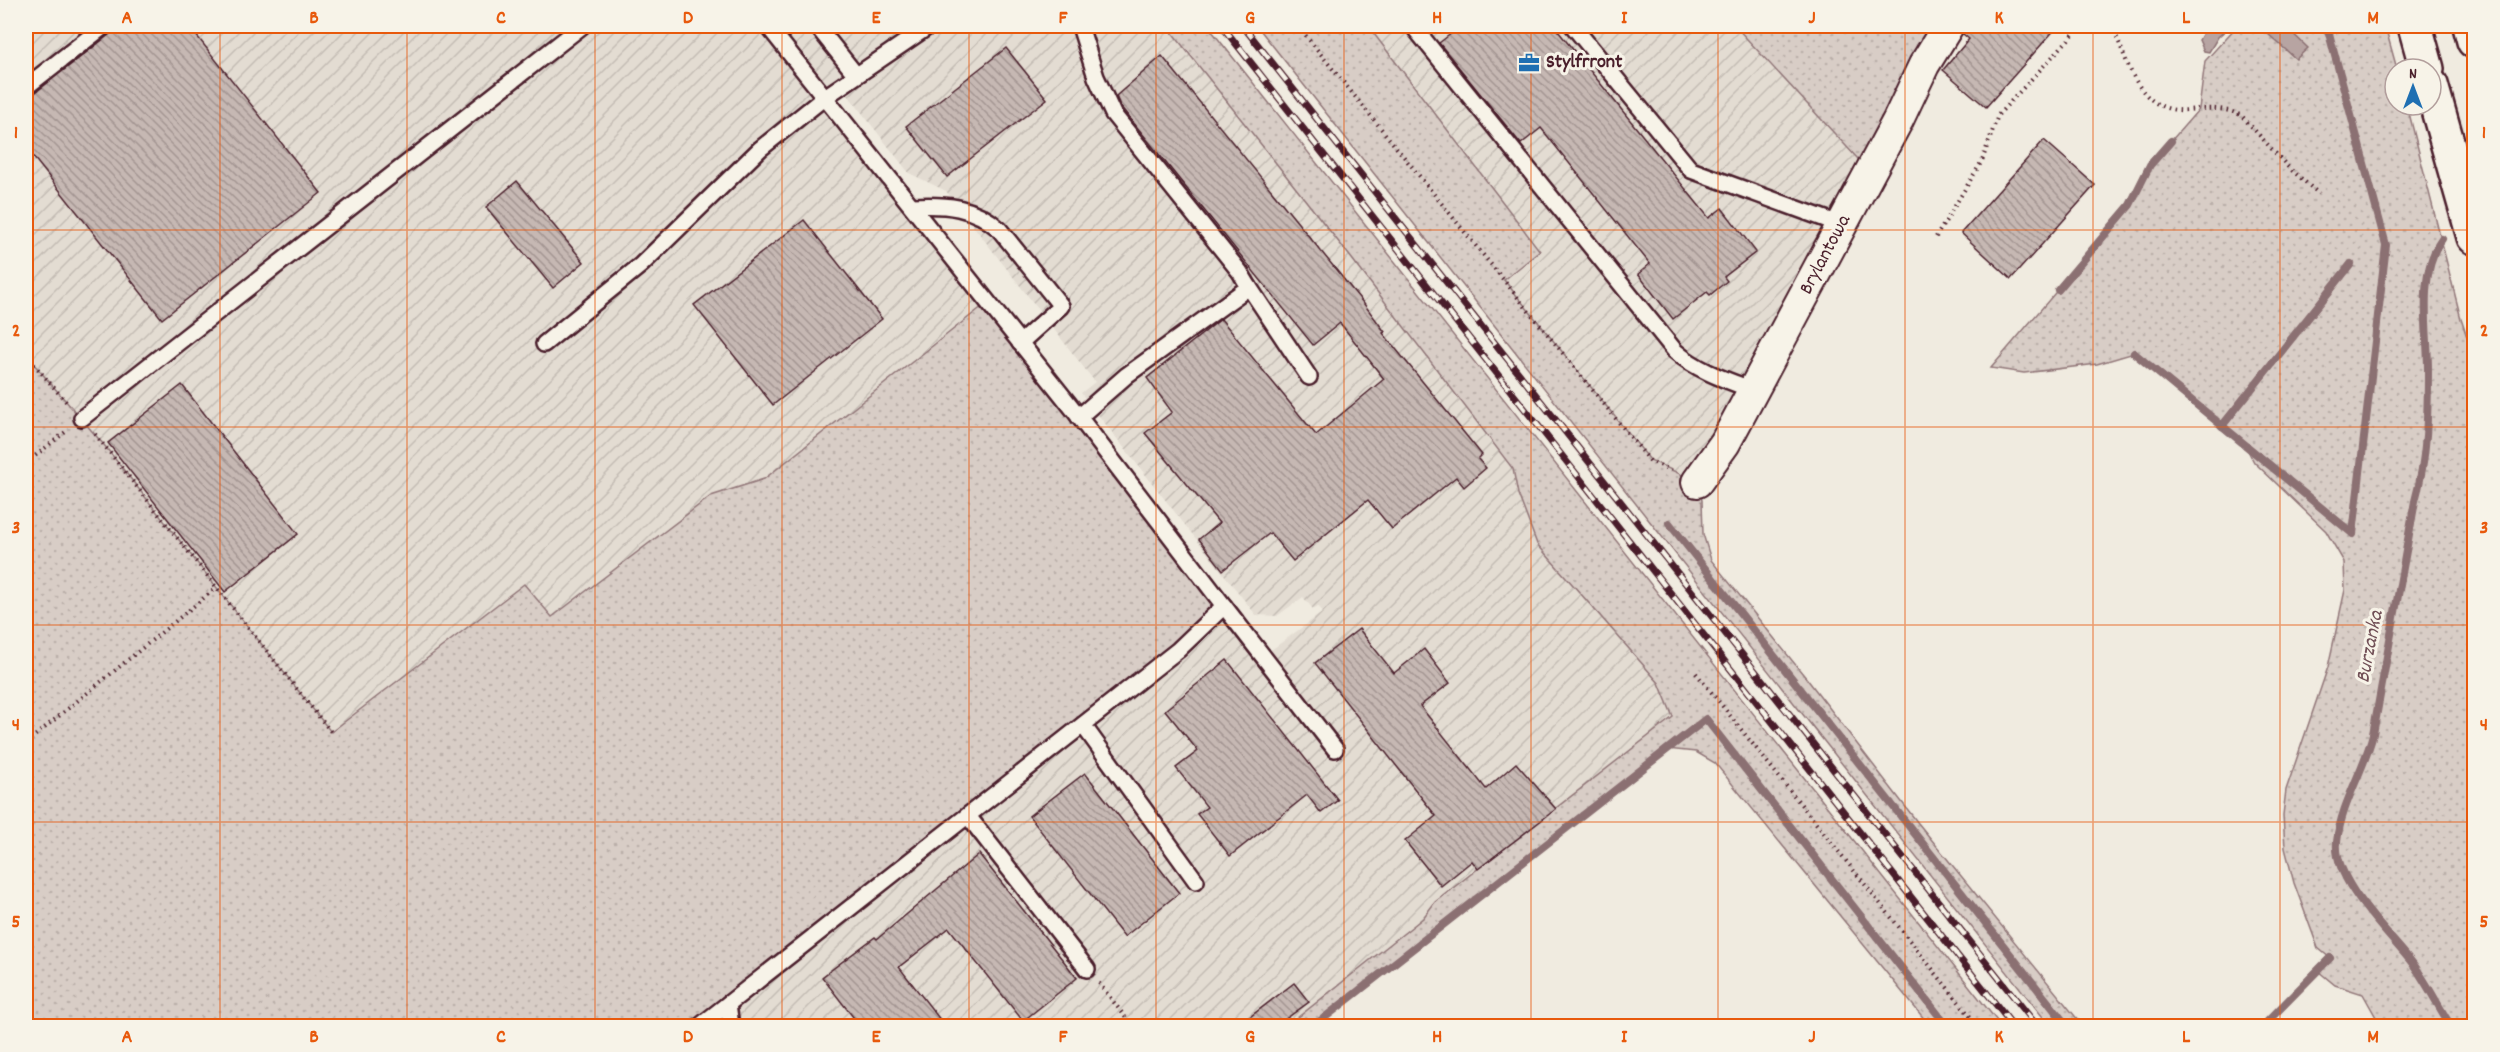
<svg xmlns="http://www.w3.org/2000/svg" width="2500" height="1052" font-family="Dekko,sans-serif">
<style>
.industrial{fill:url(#industrial-furrows)}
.grass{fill:url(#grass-dots);stroke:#917678;stroke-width:1.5}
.water{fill:#b7a4a2;stroke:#8b6f72;stroke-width:1.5}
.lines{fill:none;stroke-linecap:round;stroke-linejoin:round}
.stream{stroke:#8b6f72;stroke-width:8}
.building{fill:url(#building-back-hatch);stroke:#4a1f2b;stroke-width:1.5}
.service-casing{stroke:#4a1f2b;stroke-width:20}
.minor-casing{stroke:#4a1f2b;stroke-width:34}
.motorway-casing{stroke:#4a1f2b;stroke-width:38}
.path{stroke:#4a1f2b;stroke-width:4;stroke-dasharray:1.5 4.5;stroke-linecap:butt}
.service{stroke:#f7f3e8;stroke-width:15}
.minor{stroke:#f7f3e8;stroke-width:30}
.motorway{stroke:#f7f3e8;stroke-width:33}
.rail-casing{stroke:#4a1f2b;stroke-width:7}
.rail{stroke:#f7f3e8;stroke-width:4.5;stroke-dasharray:14;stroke-linecap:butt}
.grid{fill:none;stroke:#e8590c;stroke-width:1.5;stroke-opacity:0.55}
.labels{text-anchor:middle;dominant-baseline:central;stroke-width:6;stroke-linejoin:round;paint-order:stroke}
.poi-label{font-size:20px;font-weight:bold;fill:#4a1f2b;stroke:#f7f3e8;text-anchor:start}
.street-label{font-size:20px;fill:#4a1f2b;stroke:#f7f3e8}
.water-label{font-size:21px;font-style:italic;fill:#704e55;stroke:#f7f3e8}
.neatline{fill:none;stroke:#e8590c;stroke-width:2}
.grid-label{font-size:20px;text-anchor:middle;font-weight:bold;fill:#e8590c}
</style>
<defs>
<pattern id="industrial-furrows" width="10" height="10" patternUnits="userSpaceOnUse" patternTransform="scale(1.5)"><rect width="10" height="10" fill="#e3dcd2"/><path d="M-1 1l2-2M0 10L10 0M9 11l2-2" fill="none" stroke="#c4bcb4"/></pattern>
<pattern id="grass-dots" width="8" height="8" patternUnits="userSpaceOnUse" patternTransform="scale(1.5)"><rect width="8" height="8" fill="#d8cdc6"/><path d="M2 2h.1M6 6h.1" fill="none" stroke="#bbb0aa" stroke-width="1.8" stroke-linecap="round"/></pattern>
<pattern id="building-back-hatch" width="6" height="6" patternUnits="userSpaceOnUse" patternTransform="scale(1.5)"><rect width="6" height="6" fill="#c6b8b3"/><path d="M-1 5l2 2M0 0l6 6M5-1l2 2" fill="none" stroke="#a39592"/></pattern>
</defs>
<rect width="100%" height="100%" fill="#f0ebe0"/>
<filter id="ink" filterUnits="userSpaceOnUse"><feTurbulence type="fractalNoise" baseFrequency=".0167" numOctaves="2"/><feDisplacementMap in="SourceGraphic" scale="12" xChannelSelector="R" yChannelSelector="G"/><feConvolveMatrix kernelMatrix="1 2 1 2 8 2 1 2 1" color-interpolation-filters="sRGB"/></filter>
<g filter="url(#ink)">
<!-- industrial -->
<g class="industrial">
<path d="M 26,26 L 1167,26 L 1349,255 L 1513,469 L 1518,494 L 1659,683 L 1673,717 L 1435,902 L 1423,918 L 1287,1026 L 700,1026 L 1224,606 L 1263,656 L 1323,612 L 1318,606 L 1313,609 L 1303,597 L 1277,616 L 1256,615 L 1081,393 L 1095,382 L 946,191 L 909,173 L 841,86 L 826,97 L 988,302 L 764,479 L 711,496 L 552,617 L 524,584 L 331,732 L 104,445 L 26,355 Z"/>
<path d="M 1368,26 L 1735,26 L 1870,172 L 1697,482 L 1650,461 L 1504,280 L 1540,251 Z"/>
</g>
<!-- grass -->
<g class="grass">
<path d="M 1167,26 L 1208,26 L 2001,1026 L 1930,1026 L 1715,763 L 1696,752 L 1667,749 L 1314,1026 L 1287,1026 L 1423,918 L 1435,902 L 1673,717 L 1659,683 L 1537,544 L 1518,494 L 1513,469 L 1349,255 Z"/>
<path d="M 1257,26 L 1368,26 L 1540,251 L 1504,280 L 1650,460 L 1697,482 L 1702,500 L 1703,534 L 1711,560 L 1807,679 L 1918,823 L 2083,1026 L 2050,1026 Z"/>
<path d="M 1735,26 L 1948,26 L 1870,172 Z"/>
<path d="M 2237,26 L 2385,26 L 2397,69 L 2395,69 L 2395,105 L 2407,105 L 2461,319 L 2474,358 L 2474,1026 L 2381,1026 L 2363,994 L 2335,985 L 2318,971 L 2330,958 L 2318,948 L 2294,883 L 2285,848 L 2283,815 L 2286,790 L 2328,667 L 2345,590 L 2344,562 L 2326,531 L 2254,462 L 2245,445 L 2134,353 L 2097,364 L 2024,373 L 1991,368 L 2130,205 L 2150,165 L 2199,109 L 2205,61 Z"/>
<path d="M 988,302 L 1224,606 L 700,1026 L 26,1026 L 26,355 L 104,445 L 331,732 L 524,584 L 552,617 L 711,496 L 764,479 Z"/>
</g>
<!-- water -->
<g class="water">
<path d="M 2207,26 L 2229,27 L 2218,37 L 2209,52 L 2204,51 L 2199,40 Z"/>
<path d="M 2259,26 L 2285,26 L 2308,48 L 2296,59 Z"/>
</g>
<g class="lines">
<!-- stream -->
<g class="stream">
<path d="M 2327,26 L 2386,245 L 2353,534"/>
<path d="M 2442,239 C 2417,274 2428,328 2428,369 C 2428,413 2427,458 2415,501 L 2373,734 C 2364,771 2341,803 2337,842 C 2333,882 2390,934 2413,964 C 2427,983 2438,1006 2451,1026"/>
<path d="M 2058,290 L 2130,205 L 2150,165 L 2171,141"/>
<path d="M 2134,353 L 2353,534"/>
<path d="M 2222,426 L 2351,264"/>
<path d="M 1669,523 L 2067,1026"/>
<path d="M 1314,1026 L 1706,719 L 1947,1026"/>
<path d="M 2263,1026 L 2330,958"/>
</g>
</g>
<!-- building -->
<g class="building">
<path d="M 114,26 L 189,26 L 321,193 L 162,319 L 26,148 L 26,97 L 32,95 L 110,34 Z"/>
<path d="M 1461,26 L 1554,26 L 1709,218 L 1722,208 L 1756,252 L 1724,277 L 1727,281 L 1710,295 L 1707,292 L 1673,319 L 1638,274 L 1650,264 L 1541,128 L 1521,144 L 1439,43 Z"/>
<path d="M 1965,26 L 2058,26 L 1986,107 L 1943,70 L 1969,39 L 1963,34 Z"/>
<path d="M 1006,48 L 1047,99 L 947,177 L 906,126 Z"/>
<path d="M 1162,56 L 1364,304 L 1385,332 L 1383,333 L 1482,455 L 1478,459 L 1486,468 L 1464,487 L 1456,477 L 1392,529 L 1368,500 L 1293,561 L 1270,533 L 1223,570 L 1199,539 L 1219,523 L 1145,433 L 1172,412 L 1147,378 L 1221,319 L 1316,435 L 1384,379 L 1340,323 L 1313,345 L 1120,106 L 1116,96 Z"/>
<path d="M 2044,140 L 2095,185 L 2011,279 L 1961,233 Z"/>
<path d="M 517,181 L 584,262 L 553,288 L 486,207 Z"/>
<path d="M 804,220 L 882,319 L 773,405 L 694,305 Z"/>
<path d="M 182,385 L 298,534 L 225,592 L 108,443 Z"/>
<path d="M 1359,629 L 1394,673 L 1424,649 L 1450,683 L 1420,706 L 1486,789 L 1516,763 L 1556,809 L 1478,869 L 1472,861 L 1441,886 L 1405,841 L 1436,816 L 1315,663 Z"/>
<path d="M 1227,660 L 1338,800 L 1321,813 L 1307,795 L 1230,856 L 1197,814 L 1207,807 L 1176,768 L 1198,751 L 1165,710 Z"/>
<path d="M 1085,773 L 1179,893 L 1124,937 L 1029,816 Z"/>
<path d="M 979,854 L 1077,978 L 1023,1021 L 949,928 L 899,967 L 945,1026 L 860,1026 L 822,977 L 875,937 L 877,939 Z"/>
<path d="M 1294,983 L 1309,1002 L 1276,1026 L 1238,1026 Z"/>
</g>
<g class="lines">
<defs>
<g id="service">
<path d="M 817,26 L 856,75"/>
<path d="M 1080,26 L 1096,77 L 1113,114 L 1240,272 L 1249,287"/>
<path d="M 1413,26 L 1675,351 C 1698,371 1726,380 1753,390"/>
<path d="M 1573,26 L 1691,170 L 1842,225"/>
<path d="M 26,87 L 104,26"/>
<path d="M 912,206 C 945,204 974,206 999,229 L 1061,306 L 1020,343"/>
<path d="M 544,344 L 641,265 L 760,149 L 825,97 L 929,26"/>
<path d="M 1079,417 L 1127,375 L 1249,287 L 1309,377"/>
<path d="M 82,418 L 582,26"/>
<path d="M 1224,606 L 1335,749"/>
<path d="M 1083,725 L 1196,881"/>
<path d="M 968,816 L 1087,969"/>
<path d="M 728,1004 L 731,1026"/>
<path d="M 700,1026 L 1178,650 L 1224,606 L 1073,409 L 768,26"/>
</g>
<path id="minor" d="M 1697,482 L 1725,443 L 1898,120 L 1924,65 L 1948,26"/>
<g id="motorway">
<path d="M 2415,26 L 2427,69"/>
<path d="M 2470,26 L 2474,41"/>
<path d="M 2431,85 L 2474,237"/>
</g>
</defs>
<!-- service casing -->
<use href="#service" class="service-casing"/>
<!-- minor casing -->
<use href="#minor" class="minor-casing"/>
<!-- motorway casing -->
<use href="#motorway" class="motorway-casing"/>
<!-- path -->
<g class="path">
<path d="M 1298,26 L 1650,461 L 1673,471"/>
<path d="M 2112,26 C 2129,62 2137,114 2188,110 C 2207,108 2225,107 2242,116 L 2288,167 L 2319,194"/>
<path d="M 1936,237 L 1982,161 L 1998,115 L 2081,26"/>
<path d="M 26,355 L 68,404"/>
<path d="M 95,434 L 331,732"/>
<path d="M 26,463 L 68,430"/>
<path d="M 1696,673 L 1978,1026"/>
<path d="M 26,743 L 216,588"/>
<path d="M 1099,983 L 1132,1026"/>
</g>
<!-- service -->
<use href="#service" class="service"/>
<!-- minor -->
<use href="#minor" class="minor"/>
<!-- motorway -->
<use href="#motorway" class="motorway"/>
<defs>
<g id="rail">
<path d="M 1222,26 L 2013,1026"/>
<path d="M 1243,26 L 2037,1026"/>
</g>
</defs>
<!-- rail casing -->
<use href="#rail" class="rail-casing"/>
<!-- rail -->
<use href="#rail" class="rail"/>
</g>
</g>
<!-- grid -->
<path class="grid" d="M 220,26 L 220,1026M 407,26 L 407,1026M 595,26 L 595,1026M 782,26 L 782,1026M 969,26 L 969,1026M 1156,26 L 1156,1026M 1344,26 L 1344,1026M 1531,26 L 1531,1026M 1718,26 L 1718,1026M 1905,26 L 1905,1026M 2093,26 L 2093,1026M 2280,26 L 2280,1026M 26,230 L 2474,230M 26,427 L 2474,427M 26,625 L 2474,625M 26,822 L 2474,822"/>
<!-- icons -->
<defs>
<symbol id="office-bare" viewBox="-9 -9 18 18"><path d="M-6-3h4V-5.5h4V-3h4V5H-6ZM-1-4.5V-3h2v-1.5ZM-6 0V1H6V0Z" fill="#1f6fb2" stroke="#f7f3e8" stroke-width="2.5" paint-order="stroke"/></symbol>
</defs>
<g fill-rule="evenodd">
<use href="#office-bare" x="1514" y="48" width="30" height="30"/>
</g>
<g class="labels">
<!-- poi labels -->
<g class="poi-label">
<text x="1546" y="63">Stylfrront</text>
</g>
<!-- street labels -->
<g class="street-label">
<text transform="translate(1826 255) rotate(-62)">Brylantowa</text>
</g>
<!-- water labels -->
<g class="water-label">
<text transform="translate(2371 647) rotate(-79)">Burzanka</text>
</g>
</g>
<!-- margin -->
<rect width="2500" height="1052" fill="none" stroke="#f7f3e8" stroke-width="66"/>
<!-- north arrow -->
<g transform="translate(2413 87)"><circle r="28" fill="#f7f3e8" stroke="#b29e9c" stroke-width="1.5"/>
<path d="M0-4.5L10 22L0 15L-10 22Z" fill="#1f6fb2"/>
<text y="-9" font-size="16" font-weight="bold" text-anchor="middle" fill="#4a1f2b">N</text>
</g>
<rect x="33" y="33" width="2434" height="986" class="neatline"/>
<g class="grid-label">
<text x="127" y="23">A</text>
<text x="314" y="23">B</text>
<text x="501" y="23">C</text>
<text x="688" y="23">D</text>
<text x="876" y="23">E</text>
<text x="1063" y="23">F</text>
<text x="1250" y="23">G</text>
<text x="1437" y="23">H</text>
<text x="1624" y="23">I</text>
<text x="1812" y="23">J</text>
<text x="1999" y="23">K</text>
<text x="2186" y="23">L</text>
<text x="2373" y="23">M</text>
<text x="16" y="138">1</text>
<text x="2484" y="138">1</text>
<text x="16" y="336">2</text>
<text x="2484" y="336">2</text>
<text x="16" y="533">3</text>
<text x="2484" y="533">3</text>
<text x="16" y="730">4</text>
<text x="2484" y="730">4</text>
<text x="16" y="927">5</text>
<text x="2484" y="927">5</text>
<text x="127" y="1042">A</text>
<text x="314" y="1042">B</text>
<text x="501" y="1042">C</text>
<text x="688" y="1042">D</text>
<text x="876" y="1042">E</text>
<text x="1063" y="1042">F</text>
<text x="1250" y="1042">G</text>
<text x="1437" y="1042">H</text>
<text x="1624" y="1042">I</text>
<text x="1812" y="1042">J</text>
<text x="1999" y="1042">K</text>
<text x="2186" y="1042">L</text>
<text x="2373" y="1042">M</text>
</g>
</svg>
